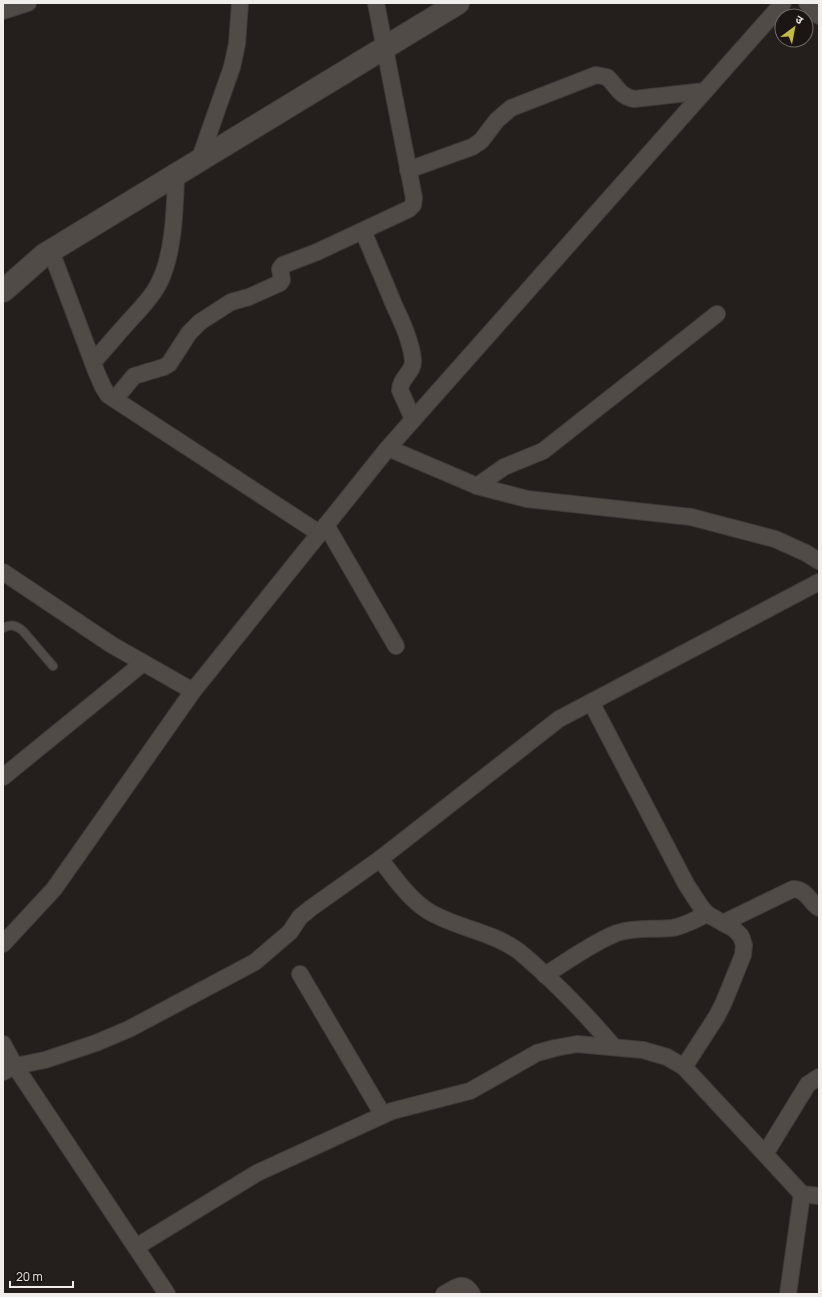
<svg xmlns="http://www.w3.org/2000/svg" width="822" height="1297" font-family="Manrope,'Noto Sans Devanagari',sans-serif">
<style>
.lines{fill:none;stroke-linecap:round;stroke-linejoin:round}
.service-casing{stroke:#403b39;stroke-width:10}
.minor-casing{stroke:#403b39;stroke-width:18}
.secondary-casing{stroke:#403b39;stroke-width:24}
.service{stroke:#514b48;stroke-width:8}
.minor{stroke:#514b48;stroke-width:16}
.secondary{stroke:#514b48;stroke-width:22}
</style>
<rect width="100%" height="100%" fill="#241f1c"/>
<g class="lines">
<defs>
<path id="service" d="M 3,628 C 11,624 16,625 23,631 L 53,666"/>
<g id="minor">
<path d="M 807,3 L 819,16"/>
<path d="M 3,11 L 28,3"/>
<path d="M 199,161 L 232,67 L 237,44 L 240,3"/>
<path d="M 408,170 L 472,147 L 481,141 L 497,120 L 511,108 L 596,75 L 607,77 C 617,86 619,96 634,99 L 705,91"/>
<path d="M 363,231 C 373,255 384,280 394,305 C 402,322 411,341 413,360 C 414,372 400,378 400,390 L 413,419"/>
<path d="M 51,251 L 96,371 L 103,387 L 108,395 L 319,533"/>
<path d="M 93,362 C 106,348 118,333 131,319 C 141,308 153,296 159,283 C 174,254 175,207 176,175"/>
<path d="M 115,399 L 134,376 L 164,367 L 169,364 L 189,333 L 200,322 L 231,302 L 249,297 L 280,283 L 282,280 L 280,269 L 283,265 L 317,252 L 409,209 L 413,205 L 414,198 L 376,3"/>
<path d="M 388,448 L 477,486 L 527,499 L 691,517 L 775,539 L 806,553 L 819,561"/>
<path d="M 477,486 L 504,467 L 543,451 L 717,314"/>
<path d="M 326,525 L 396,646"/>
<path d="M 3,572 L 112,645 L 193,691"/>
<path d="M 591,702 L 686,884 L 701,907 L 707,914 L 734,929 L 741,936 L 744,945 L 743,955 L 724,1002 L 717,1016 L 684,1067"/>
<path d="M 3,777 L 143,663"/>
<path d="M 380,859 C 394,877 409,899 428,911 C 456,928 490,931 517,950 C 524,955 531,962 538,968 C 566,993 590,1019 614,1047"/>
<path d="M 723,923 L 793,889 C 806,889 809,901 819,908"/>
<path d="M 3,944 L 54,889 L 193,691 L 388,448 L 783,3"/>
<path d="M 300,974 L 383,1115"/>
<path d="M 545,975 C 566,962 595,941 617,933 C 635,927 654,930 672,928 C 685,926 696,919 707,914"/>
<path d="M 3,1044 L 15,1066 L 167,1294"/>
<path d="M 3,1072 L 15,1066 L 45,1060 L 96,1043 L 129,1029 L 255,962 L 290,932 L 300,917 L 311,908 L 380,859 L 559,719 L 819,582"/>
<path d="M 765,1154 L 808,1084 L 819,1077"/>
<path d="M 136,1247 L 257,1173 L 392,1111 L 470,1091 L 537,1053 L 555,1048 L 577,1044 L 643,1050 L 667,1057 L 684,1067 L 802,1194 L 819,1196"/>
<path d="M 444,1294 C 456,1288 463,1279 472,1294"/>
<path d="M 788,1294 L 802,1194"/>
</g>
<path id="secondary" d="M 3,291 L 44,255 L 458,3"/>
</defs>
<!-- service casing -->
<use href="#service" class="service-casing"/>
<!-- minor casing -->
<use href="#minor" class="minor-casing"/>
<!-- secondary casing -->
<use href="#secondary" class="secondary-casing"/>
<!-- service -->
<use href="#service" class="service"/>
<!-- minor -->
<use href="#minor" class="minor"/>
<!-- secondary -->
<use href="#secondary" class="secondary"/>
</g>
<!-- border -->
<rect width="822" height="1297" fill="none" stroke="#f1edeb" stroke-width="8"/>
<!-- north arrow -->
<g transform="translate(794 28) rotate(32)"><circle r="19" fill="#1b1613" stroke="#716c69"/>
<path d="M0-3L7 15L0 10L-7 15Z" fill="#c2bd3f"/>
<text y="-6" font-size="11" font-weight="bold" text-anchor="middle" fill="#f1edeb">उ</text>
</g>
<!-- scale -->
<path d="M10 1281v6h63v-6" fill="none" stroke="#f1edeb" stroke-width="2"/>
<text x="16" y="1281" font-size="12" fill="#f1edeb" stroke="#1b1613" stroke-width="3" paint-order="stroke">20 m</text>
</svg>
